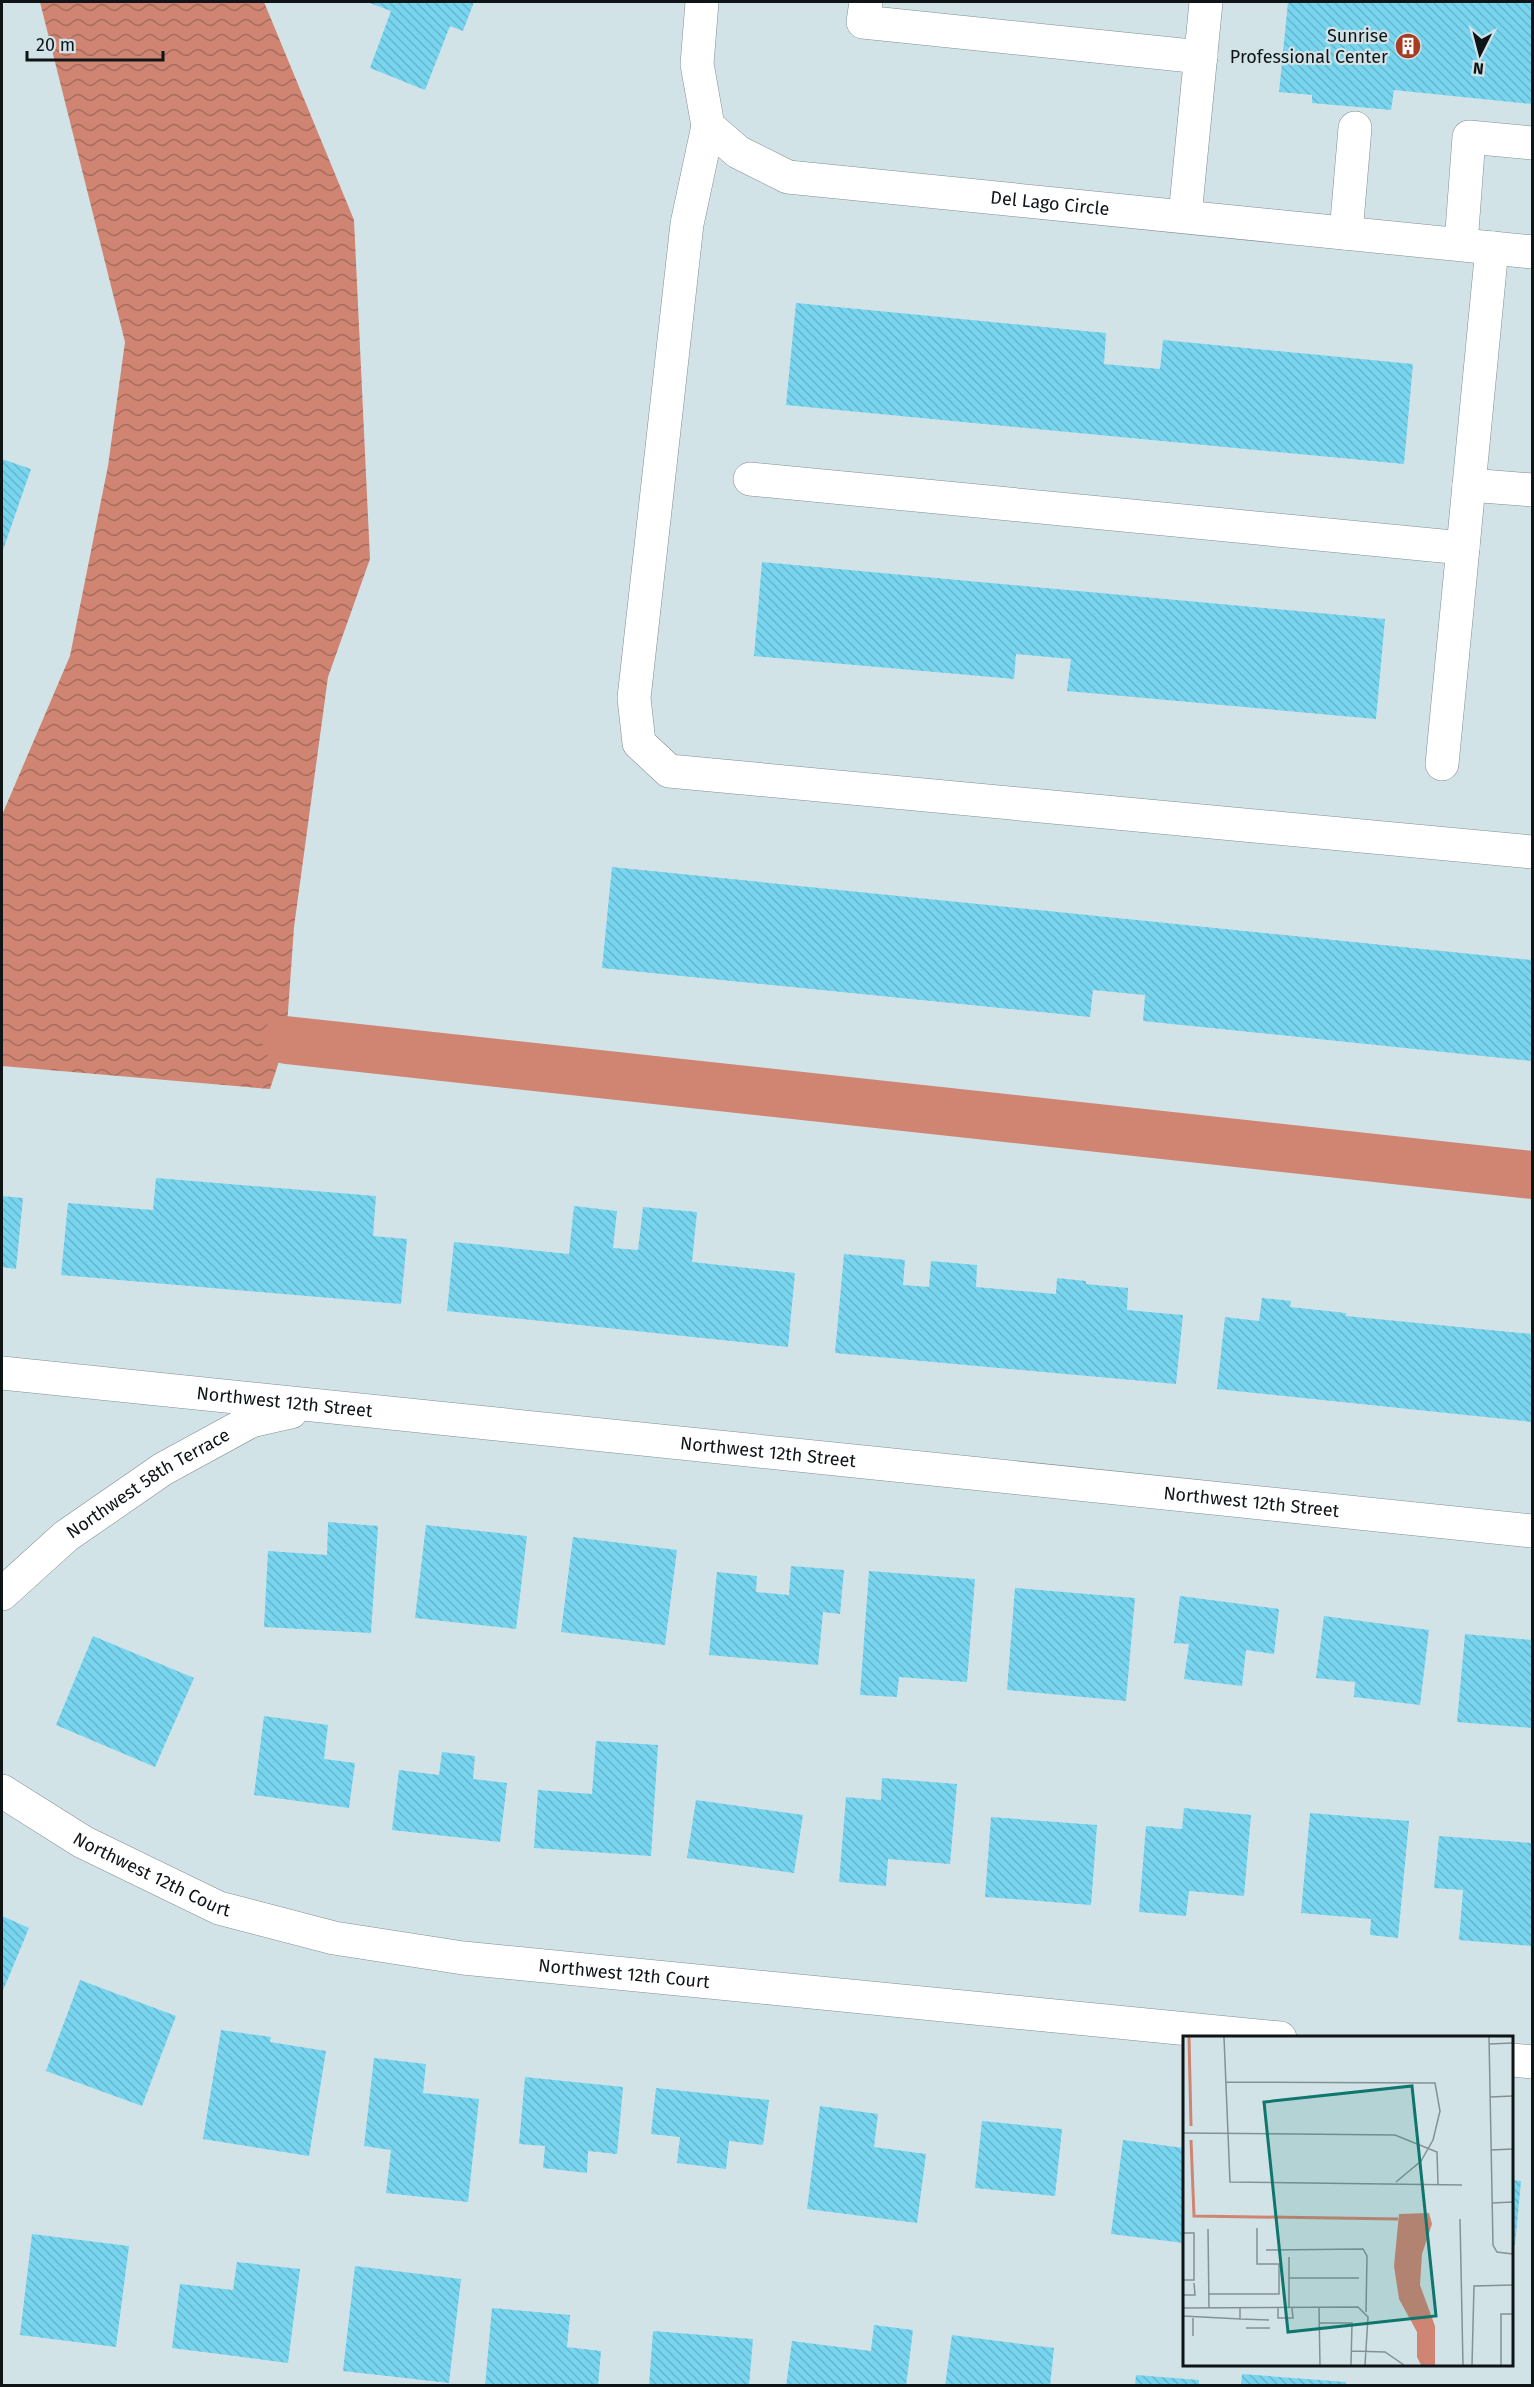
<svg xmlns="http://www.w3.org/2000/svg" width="1534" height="2387" font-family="'Fira Sans',sans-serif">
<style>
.water{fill:url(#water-waves)}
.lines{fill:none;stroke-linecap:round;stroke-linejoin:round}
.canal{stroke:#cf8572;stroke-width:48}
.building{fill:url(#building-back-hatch)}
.minor-casing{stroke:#7f8e92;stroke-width:34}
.minor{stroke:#fff;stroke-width:33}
.labels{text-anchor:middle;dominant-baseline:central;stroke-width:4.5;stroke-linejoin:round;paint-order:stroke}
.poi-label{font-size:18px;fill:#0f1517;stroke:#d2e3e8;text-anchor:end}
.street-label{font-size:18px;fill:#0f1517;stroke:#d2e3e8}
.inset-river{fill:none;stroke:#cf8572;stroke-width:3}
.inset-road{fill:none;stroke:#849194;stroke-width:1.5}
.view{fill:#0f766e;fill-opacity:0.15;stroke:#0f766e;stroke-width:3}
.inset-edge{fill:none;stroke:#0f1517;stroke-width:3}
</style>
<defs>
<pattern id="water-waves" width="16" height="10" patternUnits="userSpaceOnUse" patternTransform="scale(1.5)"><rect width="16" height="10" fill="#cf8572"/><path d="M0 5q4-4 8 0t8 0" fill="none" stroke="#a66c5d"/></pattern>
<pattern id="building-back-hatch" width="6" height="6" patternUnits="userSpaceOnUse" patternTransform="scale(1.5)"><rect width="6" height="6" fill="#78d5ef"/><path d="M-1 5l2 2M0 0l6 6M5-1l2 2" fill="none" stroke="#67b6cc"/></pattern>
</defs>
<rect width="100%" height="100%" fill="#d2e3e8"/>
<!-- water -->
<path class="water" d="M 40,2 L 264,2 L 354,220 L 370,559 L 328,677 L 294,927 L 286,1040 L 270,1089 L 2,1066 L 2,815 L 70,656 L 108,466 L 125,342 Z"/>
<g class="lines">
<!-- canal -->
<path class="canal" d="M 286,1040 L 1532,1175"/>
</g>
<!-- building -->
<g class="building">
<path d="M 367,2 L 474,2 L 463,31 L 450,26 L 425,90 L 370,68 L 391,11 Z"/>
<path d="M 1288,2 L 1532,2 L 1532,104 L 1394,90 L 1391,110 L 1312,103 L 1312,95 L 1279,92 Z"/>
<path d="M 796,303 L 1106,333 L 1104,364 L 1160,369 L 1163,340 L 1413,364 L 1404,464 L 786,405 Z"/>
<path d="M 2,459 L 31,469 L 2,553 Z"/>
<path d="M 762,562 L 1385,619 L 1376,719 L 1067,691 L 1071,659 L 1016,654 L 1014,679 L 754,656 Z"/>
<path d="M 612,867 L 1532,960 L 1532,1061 L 1143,1021 L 1145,995 L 1093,990 L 1090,1017 L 602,968 Z"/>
<path d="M 156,1178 L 376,1196 L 373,1236 L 407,1239 L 401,1304 L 61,1275 L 68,1203 L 153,1210 Z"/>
<path d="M 2,1196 L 23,1198 L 16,1269 L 2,1267 Z"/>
<path d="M 574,1206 L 617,1211 L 613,1248 L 638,1250 L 643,1207 L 697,1212 L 692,1262 L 795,1273 L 788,1347 L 447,1311 L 454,1242 L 569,1254 Z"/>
<path d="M 844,1254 L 905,1260 L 903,1285 L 929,1287 L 931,1261 L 977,1265 L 976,1287 L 1056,1294 L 1057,1278 L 1086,1281 L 1086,1284 L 1128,1288 L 1127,1310 L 1183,1315 L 1176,1384 L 835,1353 Z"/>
<path d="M 1262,1298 L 1291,1301 L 1290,1307 L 1346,1313 L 1346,1316 L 1532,1334 L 1532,1422 L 1217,1389 L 1225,1317 L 1259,1321 Z"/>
<path d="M 328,1522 L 378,1526 L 371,1633 L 264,1627 L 268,1551 L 327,1555 Z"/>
<path d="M 426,1525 L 527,1536 L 516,1629 L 415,1618 Z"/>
<path d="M 573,1537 L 677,1550 L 665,1645 L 561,1632 Z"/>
<path d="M 791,1566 L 844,1570 L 840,1614 L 823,1612 L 818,1665 L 709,1655 L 717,1572 L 757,1576 L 756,1592 L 789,1595 Z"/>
<path d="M 869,1571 L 975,1579 L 967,1682 L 899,1677 L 897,1697 L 860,1695 Z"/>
<path d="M 1015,1588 L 1135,1598 L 1126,1701 L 1007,1690 Z"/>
<path d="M 1180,1596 L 1279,1609 L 1274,1654 L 1246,1650 L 1242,1686 L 1184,1679 L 1189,1644 L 1174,1643 Z"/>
<path d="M 1324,1616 L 1429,1630 L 1420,1705 L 1354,1697 L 1355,1682 L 1316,1678 Z"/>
<path d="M 1465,1634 L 1532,1640 L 1532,1728 L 1457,1722 Z"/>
<path d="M 93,1636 L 194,1678 L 155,1767 L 56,1725 Z"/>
<path d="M 264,1716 L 328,1725 L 324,1759 L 355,1763 L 349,1808 L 254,1795 Z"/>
<path d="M 596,1741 L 658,1745 L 651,1856 L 534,1848 L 538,1790 L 592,1794 Z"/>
<path d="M 442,1752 L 475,1756 L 473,1779 L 507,1783 L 500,1842 L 392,1830 L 399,1770 L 439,1775 Z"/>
<path d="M 882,1778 L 957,1784 L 950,1864 L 888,1859 L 886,1886 L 839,1882 L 846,1797 L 881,1800 Z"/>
<path d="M 696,1800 L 803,1815 L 794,1873 L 687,1858 Z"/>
<path d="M 1184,1808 L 1251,1815 L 1244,1896 L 1189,1891 L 1186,1916 L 1139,1912 L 1146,1826 L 1182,1829 Z"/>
<path d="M 1310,1813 L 1409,1821 L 1398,1938 L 1370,1935 L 1371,1919 L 1301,1913 Z"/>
<path d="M 991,1817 L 1097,1825 L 1091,1905 L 985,1897 Z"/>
<path d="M 1439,1836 L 1532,1843 L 1532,1946 L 1459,1940 L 1463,1890 L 1434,1888 Z"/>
<path d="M 2,1916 L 29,1928 L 2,1993 Z"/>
<path d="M 80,1980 L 176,2016 L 142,2106 L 46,2071 Z"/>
<path d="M 221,2030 L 271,2037 L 270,2042 L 326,2051 L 309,2156 L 203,2139 Z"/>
<path d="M 374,2058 L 426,2064 L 423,2093 L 479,2099 L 468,2202 L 386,2193 L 391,2150 L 364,2146 Z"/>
<path d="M 525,2077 L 623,2087 L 617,2154 L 588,2151 L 587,2173 L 543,2168 L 545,2146 L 519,2144 Z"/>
<path d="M 656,2088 L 769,2100 L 763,2145 L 729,2141 L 726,2169 L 677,2163 L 680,2137 L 651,2134 Z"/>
<path d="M 820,2106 L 878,2114 L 874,2147 L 926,2154 L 917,2223 L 807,2209 Z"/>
<path d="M 982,2121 L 1062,2129 L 1055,2196 L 975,2188 Z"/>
<path d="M 1123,2140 L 1184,2148 L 1184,2243 L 1111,2234 Z"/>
<path d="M 1512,2180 L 1521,2181 L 1515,2245 L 1512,2244 Z"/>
<path d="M 32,2234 L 129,2246 L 116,2347 L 20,2335 Z"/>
<path d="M 237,2262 L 300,2269 L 288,2363 L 172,2348 L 180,2284 L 233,2290 Z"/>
<path d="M 355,2266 L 461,2279 L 449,2383 L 343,2371 Z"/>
<path d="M 492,2308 L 570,2315 L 567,2347 L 601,2351 L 598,2386 L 485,2386 Z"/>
<path d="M 874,2325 L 913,2330 L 906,2386 L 786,2386 L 792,2341 L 871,2351 Z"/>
<path d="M 653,2331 L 753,2339 L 749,2386 L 649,2386 Z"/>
<path d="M 952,2335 L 1054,2348 L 1050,2386 L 945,2386 Z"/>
<path d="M 1242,2374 L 1346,2382 L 1346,2386 L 1241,2386 Z"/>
<path d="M 1136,2375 L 1199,2380 L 1199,2386 L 1135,2386 Z"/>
</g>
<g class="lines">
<defs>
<g id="minor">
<path id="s1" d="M 702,2 L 697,64 L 708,126 L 738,152 L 788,177 L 1532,252"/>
<path d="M 866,2 L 863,22 L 1201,57"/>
<path d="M 708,126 L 687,224 L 634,698 L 639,743 L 669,771 L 1532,852"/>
<path d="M 1185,216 L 1206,2"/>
<path d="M 1346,233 L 1355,128"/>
<path d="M 1461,244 L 1469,137 L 1532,143"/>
<path d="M 750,479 L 1463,548"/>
<path d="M 1469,485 L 1532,490"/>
<path d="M 1442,764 L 1492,248"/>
<path id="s2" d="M 2,1373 L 1532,1531"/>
<path id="s3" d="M 2,1594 L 66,1536 L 163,1469 L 251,1421 L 291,1412"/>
<path id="s4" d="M 2,1791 L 83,1842 L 219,1908 L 334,1938 L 463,1958 L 1280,2038"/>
<path d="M 1512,2060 L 1532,2062"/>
</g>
</defs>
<!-- minor casing -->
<use href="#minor" class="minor-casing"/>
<!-- minor -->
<use href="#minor" class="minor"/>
</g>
<!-- icons -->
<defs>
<symbol id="building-disc" viewBox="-11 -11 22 22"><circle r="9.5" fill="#a63d23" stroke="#d2e3e8"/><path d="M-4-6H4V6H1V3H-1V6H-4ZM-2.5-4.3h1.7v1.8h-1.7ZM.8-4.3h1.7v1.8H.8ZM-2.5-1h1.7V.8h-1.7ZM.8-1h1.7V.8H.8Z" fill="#fff"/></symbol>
</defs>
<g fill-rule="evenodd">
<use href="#building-disc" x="1393" y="31" width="30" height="30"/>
</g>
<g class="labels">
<!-- poi labels -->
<g class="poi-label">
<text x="1388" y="36">Sunrise<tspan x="1388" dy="21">Professional Center</tspan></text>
</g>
<!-- street labels -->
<g class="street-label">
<text stroke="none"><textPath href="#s1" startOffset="484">Del Lago Circle</textPath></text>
<text stroke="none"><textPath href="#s2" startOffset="284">Northwest 12th Street</textPath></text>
<text stroke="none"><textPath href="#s2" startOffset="770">Northwest 12th Street</textPath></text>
<text stroke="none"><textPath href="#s3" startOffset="184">Northwest 58th Terrace</textPath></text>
<text stroke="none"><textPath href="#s2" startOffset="1256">Northwest 12th Street</textPath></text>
<text stroke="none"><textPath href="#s4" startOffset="172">Northwest 12th Court</textPath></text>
<text stroke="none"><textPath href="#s4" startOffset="658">Northwest 12th Court</textPath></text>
</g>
</g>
<!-- overview -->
<g transform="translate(1183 2036)">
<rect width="330" height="330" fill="#d2e3e8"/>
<path d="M 246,177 L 249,188 L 239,218 L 237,249 L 252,290 L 252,329 L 238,329 L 234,321 L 234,296 L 216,263 L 211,230 L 216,178 Z" fill="#cf8572"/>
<path class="inset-river" d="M 6,1 L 8,90M 8,104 L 11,180 L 215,183"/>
<path class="inset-road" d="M 41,1 L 47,146 L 279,149M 306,1 L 310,209 L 314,216 L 330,218M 306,8 L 330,7M 43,46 L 252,47 L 257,75 L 250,104 L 238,125 L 213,146M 307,61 L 330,60M 0,97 L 212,99 L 254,116 L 255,148M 308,114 L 330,113M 309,167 L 330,166M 277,183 L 280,329M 25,193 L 26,272M 0,197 L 11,197 L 11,244 L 0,244M 83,214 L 180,213 L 184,220 L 183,276M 106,221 L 106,272M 106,242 L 176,242M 26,258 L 96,258 L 96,228 L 74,228 L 74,192M 0,259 L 12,259 L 11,247M 0,272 L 175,271 L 185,281 L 182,329M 95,272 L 95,282 L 110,282 L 109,272M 136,272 L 137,329M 0,280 L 57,283 L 57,272M 10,280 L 10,300M 57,283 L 86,284M 136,287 L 169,287 L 168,329M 63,292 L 87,292M 168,315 L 202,316 L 221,329M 289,329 L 291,250 L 330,249M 318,329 L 318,278 L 330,278"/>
<path class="view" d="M 229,50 L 253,280 L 105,296 L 81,66 Z"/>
<rect width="330" height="330" class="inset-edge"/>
</g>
<!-- border -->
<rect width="1534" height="2387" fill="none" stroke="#0f1517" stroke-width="6"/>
<!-- north arrow -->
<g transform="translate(1480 54) rotate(186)" stroke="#d2e3e8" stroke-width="4.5" paint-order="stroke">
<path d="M0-4.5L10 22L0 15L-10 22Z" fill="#0f1517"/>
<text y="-9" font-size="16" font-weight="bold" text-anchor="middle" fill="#0f1517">N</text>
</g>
<!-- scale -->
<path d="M27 51v9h136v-9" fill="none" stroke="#0f1517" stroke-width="3"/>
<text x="36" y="51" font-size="18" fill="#0f1517" stroke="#d2e3e8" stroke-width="4.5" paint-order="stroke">20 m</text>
</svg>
